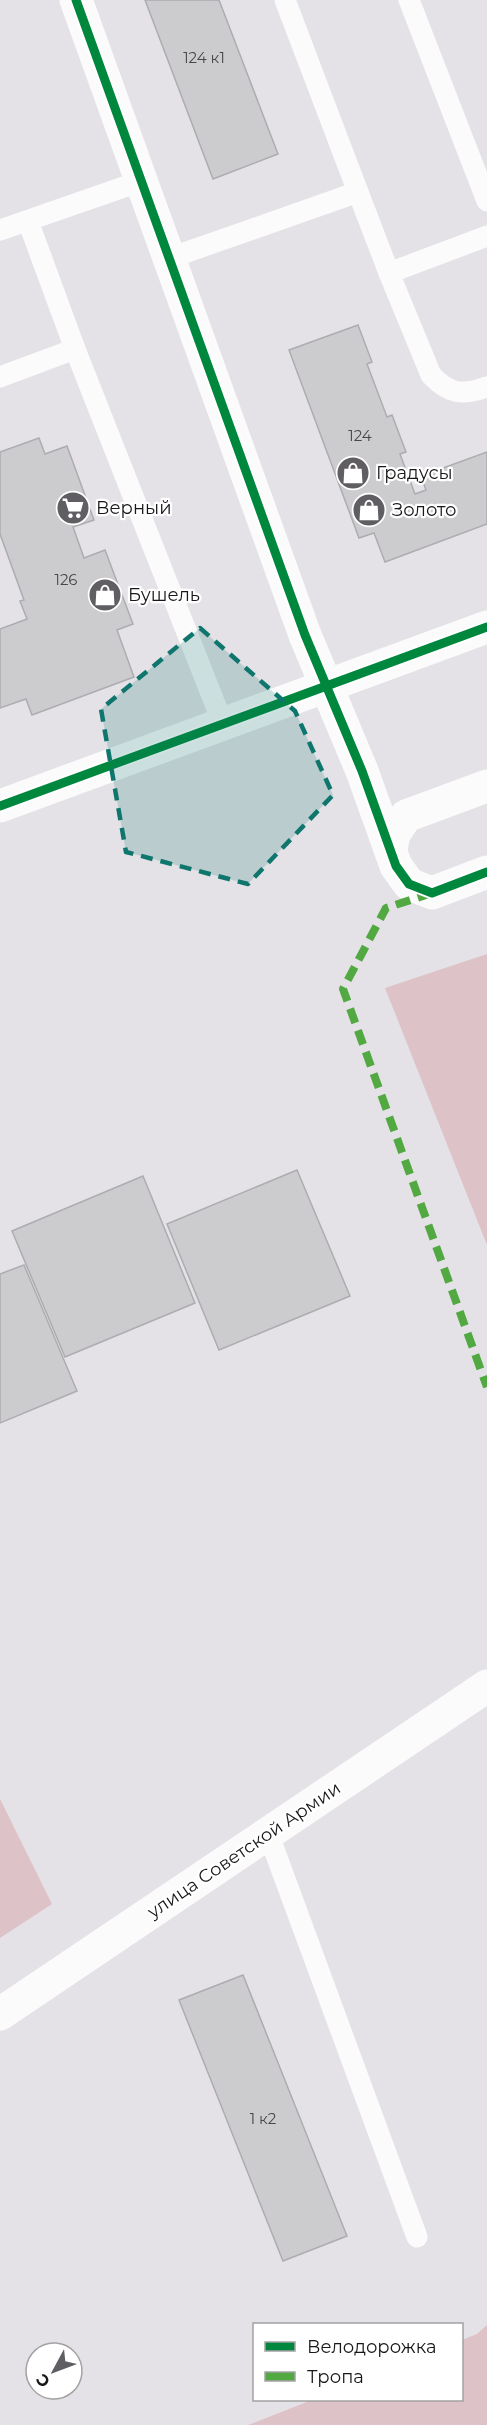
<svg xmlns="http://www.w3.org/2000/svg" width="487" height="2425" font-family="Montserrat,sans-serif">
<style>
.green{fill:#ddc2c8}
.building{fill:#cccbce;stroke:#adacb0;stroke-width:1.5}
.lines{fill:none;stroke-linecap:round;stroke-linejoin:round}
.lane{stroke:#fbfbfb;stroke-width:21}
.street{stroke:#fbfbfb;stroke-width:33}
.secondary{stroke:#fbfbfb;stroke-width:33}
.quiet{stroke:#52a942;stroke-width:8;stroke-dasharray:15 8;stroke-linecap:butt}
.cycleway-casing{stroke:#fff;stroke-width:13}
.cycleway{stroke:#00873e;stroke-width:9}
.marked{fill:#0f766e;fill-opacity:0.2;stroke:#0f766e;stroke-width:4.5;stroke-dasharray:12 8;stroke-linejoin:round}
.labels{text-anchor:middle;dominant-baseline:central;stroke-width:4.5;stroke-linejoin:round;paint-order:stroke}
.number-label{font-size:15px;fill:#484649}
.poi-label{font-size:18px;fill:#19171a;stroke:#fff;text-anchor:start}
.street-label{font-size:18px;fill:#19171a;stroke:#fff}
</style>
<rect width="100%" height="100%" fill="#e5e2e7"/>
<!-- green -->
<g class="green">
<path d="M 487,954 L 487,1245 L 385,988 Z"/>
<path d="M 0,1799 L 52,1904 L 0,1938 Z"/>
<path d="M 487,2325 L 487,2425 L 248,2425 L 312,2400 L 462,2400 L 462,2340 L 477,2334 Z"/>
</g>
<!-- building -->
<g class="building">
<path d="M 145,0 L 219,0 L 278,154 L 213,179 Z"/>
<path d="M 358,325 L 372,362 L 367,364 L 387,417 L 392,415 L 406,452 L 400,454 L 415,494 L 426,490 L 421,476 L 487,452 L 487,524 L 385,562 L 374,533 L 359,538 L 289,350 Z"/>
<path d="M 39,438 L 45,454 L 67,446 L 94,520 L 73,527 L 84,558 L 105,550 L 133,624 L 117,630 L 134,677 L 32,715 L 26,699 L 0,708 L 0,629 L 27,619 L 20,601 L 24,600 L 0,534 L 0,452 Z"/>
<path d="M 297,1170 L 350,1296 L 219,1350 L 167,1224 Z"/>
<path d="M 143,1176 L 195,1303 L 65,1357 L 12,1231 Z"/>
<path d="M 24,1265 L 77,1391 L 0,1423 L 0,1274 Z"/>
<path d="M 243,1975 L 347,2236 L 283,2261 L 179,2000 Z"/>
</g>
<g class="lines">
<!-- lane -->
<g class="lane">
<path d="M 285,0 L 358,192"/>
<path d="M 409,0 L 487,201"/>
<path d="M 0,230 L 141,181"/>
<path d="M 170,258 L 358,192 L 389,273 L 487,236"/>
<path d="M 389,273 L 431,375 C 449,394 462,396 487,387"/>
<path d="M 75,349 L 223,724"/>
<path d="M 0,377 L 75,349 L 28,221"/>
<path d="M 268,1833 L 417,2237"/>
</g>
<!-- street -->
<path class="street" d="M 0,806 L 487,627"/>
<!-- secondary -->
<g class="secondary">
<path d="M 76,0 L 305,635 L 362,771 L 396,866 L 409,884 L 432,893 L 487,872"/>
<path d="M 391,849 L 394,834 L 406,816 L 487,786"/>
<path d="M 0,2014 L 487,1686"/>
</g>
<!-- quiet -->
<path class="quiet" d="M 432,893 L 386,908 L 343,989 L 487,1387"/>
<defs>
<g id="cycleway">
<path d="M 76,0 L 305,635 L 362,771 L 396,866 L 409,884 L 432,893 L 487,872"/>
<path d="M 0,806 L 487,627"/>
</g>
</defs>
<!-- cycleway casing -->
<use href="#cycleway" class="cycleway-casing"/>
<!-- cycleway -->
<use href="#cycleway" class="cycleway"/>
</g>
<!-- marked area -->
<path class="marked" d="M 200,628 L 295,711 L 333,795 L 248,884 L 126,852 L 101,709 Z"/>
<!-- icons -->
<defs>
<symbol id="shop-disc" viewBox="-11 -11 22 22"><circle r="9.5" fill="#605e62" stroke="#fff"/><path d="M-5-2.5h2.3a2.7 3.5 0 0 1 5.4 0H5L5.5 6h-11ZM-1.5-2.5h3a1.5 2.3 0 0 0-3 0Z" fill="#fff"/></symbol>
<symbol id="supermarket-disc" viewBox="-11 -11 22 22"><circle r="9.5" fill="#605e62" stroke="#fff"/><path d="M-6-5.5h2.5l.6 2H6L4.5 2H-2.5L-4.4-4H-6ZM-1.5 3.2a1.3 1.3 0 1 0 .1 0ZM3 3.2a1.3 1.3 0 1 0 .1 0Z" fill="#fff"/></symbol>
</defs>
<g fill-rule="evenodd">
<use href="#shop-disc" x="334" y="454" width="38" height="38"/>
<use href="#supermarket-disc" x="54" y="489" width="38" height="38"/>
<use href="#shop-disc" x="350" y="491" width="38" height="38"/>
<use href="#shop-disc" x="86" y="576" width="38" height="38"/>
</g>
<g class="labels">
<!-- number labels -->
<g class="number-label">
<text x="204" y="57">124 к1</text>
<text x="360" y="435">124</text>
<text x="66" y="579">126</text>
<text x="263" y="2118">1 к2</text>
</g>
<!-- poi labels -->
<g class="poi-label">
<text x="376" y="473">Градусы</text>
<text x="96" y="508">Верный</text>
<text x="392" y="510">Золото</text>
<text x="128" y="595">Бушель</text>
</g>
<!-- street labels -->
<g class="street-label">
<text transform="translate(244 1850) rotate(-34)">улица Советской Армии</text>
</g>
</g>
<!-- legend -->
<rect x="253" y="2323" width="210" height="78" fill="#ffffff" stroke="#a3a2a3" stroke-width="1.5"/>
<rect x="265" y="2342" width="30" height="9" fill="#00873e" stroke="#a3a2a3" stroke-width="1.5"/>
<text x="307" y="2353" font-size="18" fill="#19171a">Велодорожка</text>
<rect x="265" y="2372" width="30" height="9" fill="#52a942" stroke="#a3a2a3" stroke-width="1.5"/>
<text x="307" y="2383" font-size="18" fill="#19171a">Тропа</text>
<!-- north arrow -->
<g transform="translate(54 2371) rotate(229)"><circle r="28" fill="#ffffff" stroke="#a3a2a3" stroke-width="1.5"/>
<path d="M0-4.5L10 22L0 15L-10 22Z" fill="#605e62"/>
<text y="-9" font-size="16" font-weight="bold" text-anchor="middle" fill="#19171a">С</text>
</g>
</svg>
